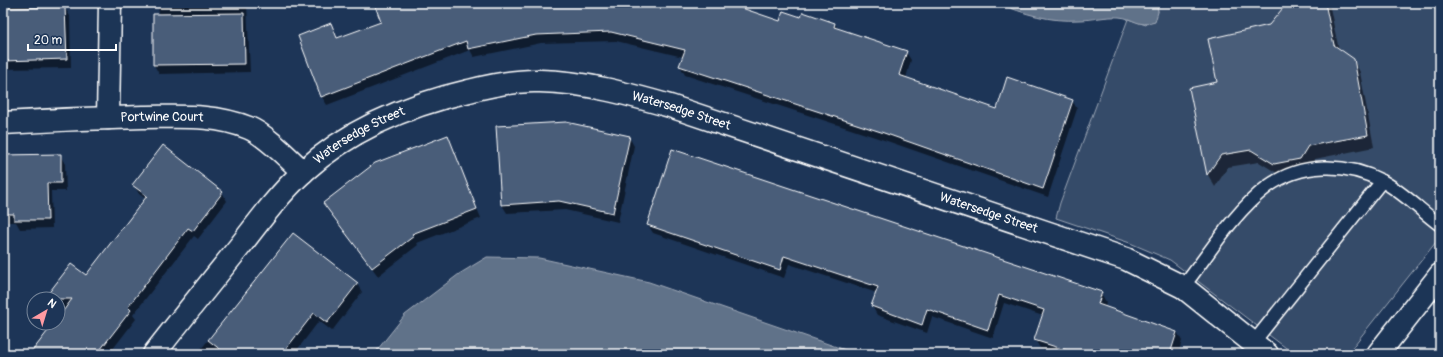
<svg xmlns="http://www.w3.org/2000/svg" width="1443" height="357" font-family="Pangolin,sans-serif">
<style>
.green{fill:#364b69;stroke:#9aa5b4}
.water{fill:#617289;stroke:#a0aab8}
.shadow{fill:#0007}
.building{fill:#4a5d79;stroke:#fff}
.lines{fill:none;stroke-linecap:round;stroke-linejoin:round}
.service-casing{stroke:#fff;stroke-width:15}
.minor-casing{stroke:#fff;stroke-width:25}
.service{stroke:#1d3557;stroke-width:12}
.minor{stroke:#1d3557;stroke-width:22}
.labels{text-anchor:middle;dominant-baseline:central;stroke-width:4;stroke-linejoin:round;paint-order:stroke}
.street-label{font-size:13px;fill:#fff;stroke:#1d3557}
</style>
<rect width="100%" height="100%" fill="#1d3557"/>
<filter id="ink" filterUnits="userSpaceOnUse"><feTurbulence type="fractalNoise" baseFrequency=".025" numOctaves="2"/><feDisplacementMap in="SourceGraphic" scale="8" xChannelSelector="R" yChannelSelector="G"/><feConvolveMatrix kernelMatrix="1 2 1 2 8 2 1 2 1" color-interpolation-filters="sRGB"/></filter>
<g filter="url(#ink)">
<!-- green -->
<path class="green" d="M 1157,3 L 1440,3 L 1440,237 L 1347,354 L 1294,354 L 1170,260 L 1130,243 L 1056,218 L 1060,203 L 1128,19 L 1146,25 L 1158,12 Z"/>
<!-- water -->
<g class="water">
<path d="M 998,3 L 1157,3 L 1158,12 L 1155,22 C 1138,28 1134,18 1119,17 C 1106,16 1092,20 1079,20 C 1050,22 1024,14 998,3 Z"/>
<path d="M 487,257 L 539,258 L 649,282 L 857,354 L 374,354 L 405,315 L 459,274 Z"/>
</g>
<!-- shadow -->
<g class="shadow">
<path d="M 3,3 L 65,3 L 65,8 L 70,16 L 71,68 L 3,69 Z"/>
<path d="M 158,3 L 247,3 L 250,72 L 159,74 L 154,65 L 154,15 L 159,15 Z"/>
<path d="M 375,3 L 724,3 L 780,22 L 802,19 L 835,24 L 838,29 L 906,52 L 911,60 L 906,78 L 998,110 L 1072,100 L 1077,109 L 1048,197 L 887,141 L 685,75 L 680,66 L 683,57 L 616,41 L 541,43 L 474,57 L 470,50 L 327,105 L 322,97 L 331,24 L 338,39 L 382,23 Z"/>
<path d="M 1285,3 L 1329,3 L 1339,50 L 1353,59 L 1360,72 L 1374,147 L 1315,159 L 1307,171 L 1282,176 L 1259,162 L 1228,167 L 1215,187 L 1208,175 L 1190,89 L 1219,83 L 1269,26 L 1285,7 Z"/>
<path d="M 447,136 L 481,218 L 417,243 L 418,245 L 378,276 L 324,204 Z"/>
<path d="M 629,137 L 634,146 L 618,222 L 565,210 L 507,213 L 502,205 Z"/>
<path d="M 60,155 L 65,164 L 66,191 L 51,191 L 52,228 L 20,229 L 16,222 L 3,222 L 3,156 Z"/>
<path d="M 134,185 L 222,192 L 227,201 L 198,239 L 194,236 L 133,315 L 136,319 L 109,354 L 31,354 L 55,323 L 58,323 L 58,299 L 46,299 L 86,276 L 146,199 L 139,194 Z"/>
<path d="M 648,225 L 1101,293 L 1106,302 L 1105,308 L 1177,332 L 1182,341 L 1178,354 L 1058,354 L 1040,348 L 1035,340 L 1043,316 L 1004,303 L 993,338 L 932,317 L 927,333 L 877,315 L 872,306 L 877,293 L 789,264 L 784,278 L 653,233 Z"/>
<path d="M 293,234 L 357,284 L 362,292 L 332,331 L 319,321 L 294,354 L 197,354 Z"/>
</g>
<!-- building -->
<g class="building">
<path d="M 374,3 L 727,3 L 780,21 L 783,11 L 801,17 L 803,12 L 835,23 L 834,27 L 907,51 L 899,75 L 997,109 L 1007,77 L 1073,100 L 1043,189 L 881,132 L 679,66 L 685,50 L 611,32 L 536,35 L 468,49 L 466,41 L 321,97 L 298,36 L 331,23 L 337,38 L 381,22 Z"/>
<path d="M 1287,3 L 1325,3 L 1334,45 L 1354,59 L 1368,135 L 1308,146 L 1300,159 L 1274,164 L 1251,150 L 1221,155 L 1207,175 L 1189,88 L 1217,82 L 1208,39 L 1269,25 Z"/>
<path d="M 65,7 L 67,59 L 3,61 L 3,8 Z"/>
<path d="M 244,13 L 245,64 L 153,65 L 153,14 Z"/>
<path d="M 566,122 L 630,136 L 613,213 L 559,201 L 501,205 L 496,126 Z"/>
<path d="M 448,135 L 477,209 L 412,234 L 414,236 L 372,268 L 323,203 L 375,163 Z"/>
<path d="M 163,145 L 223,192 L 193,231 L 188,228 L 128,307 L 131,310 L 97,354 L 30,354 L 54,323 L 58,323 L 58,318 L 72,299 L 44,299 L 71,264 L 86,275 L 147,196 L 132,185 Z"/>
<path d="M 672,149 L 1102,292 L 1098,304 L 1177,332 L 1170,354 L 1078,354 L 1034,340 L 1044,310 L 999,295 L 988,330 L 927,309 L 922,325 L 871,306 L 878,287 L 784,256 L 780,270 L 647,225 Z"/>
<path d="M 61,154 L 61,183 L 47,183 L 48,220 L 14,220 L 14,214 L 3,214 L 3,155 Z"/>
<path d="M 293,233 L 358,283 L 327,323 L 314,313 L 282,354 L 226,354 L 208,340 Z"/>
</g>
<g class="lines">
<defs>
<g id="service">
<path d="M 1183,287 C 1209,254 1233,213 1267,187 C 1301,162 1346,162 1382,181 C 1403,192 1421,211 1440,225"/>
<path d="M 1253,343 L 1382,181"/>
</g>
<g id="minor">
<path d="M 108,118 L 110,3"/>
<path id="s1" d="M 3,123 C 50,120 97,118 143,117 C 180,117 215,114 249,128 C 266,135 289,159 303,172"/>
<path id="s2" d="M 154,354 C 182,318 211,282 240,246 C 260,220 280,193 304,171 C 350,129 408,105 469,91 C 492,85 517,80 540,81 C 585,82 628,94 670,106 L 1126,259 L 1183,287 L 1267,354"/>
<path d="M 1378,354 L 1440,275"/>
</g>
</defs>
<!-- service casing -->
<use href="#service" class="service-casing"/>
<!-- minor casing -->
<use href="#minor" class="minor-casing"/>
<!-- service -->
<use href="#service" class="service"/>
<!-- minor -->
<use href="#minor" class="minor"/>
</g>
</g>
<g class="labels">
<!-- street labels -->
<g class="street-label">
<text stroke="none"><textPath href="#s2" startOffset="639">Watersedge Street</textPath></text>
<text stroke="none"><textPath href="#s1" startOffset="159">Portwine Court</textPath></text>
<text stroke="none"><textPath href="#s2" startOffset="303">Watersedge Street</textPath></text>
<text stroke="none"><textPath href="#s2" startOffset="963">Watersedge Street</textPath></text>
</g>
</g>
<!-- margin -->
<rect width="1443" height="357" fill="none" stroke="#1d3557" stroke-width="16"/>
<rect x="8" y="8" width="1427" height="341" fill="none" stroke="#fff" stroke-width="1.5" filter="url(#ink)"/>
<!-- north arrow -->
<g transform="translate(46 311) rotate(38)"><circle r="19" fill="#1d3557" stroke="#77869a"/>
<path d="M0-3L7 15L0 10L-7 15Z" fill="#ff9aa2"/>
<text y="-6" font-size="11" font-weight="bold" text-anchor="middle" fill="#ffffff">N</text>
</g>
<!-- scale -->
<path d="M28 44v6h88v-6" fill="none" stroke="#ffffff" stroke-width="2"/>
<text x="34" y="44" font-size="12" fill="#ffffff" stroke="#1d3557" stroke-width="3" paint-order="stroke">20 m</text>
</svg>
